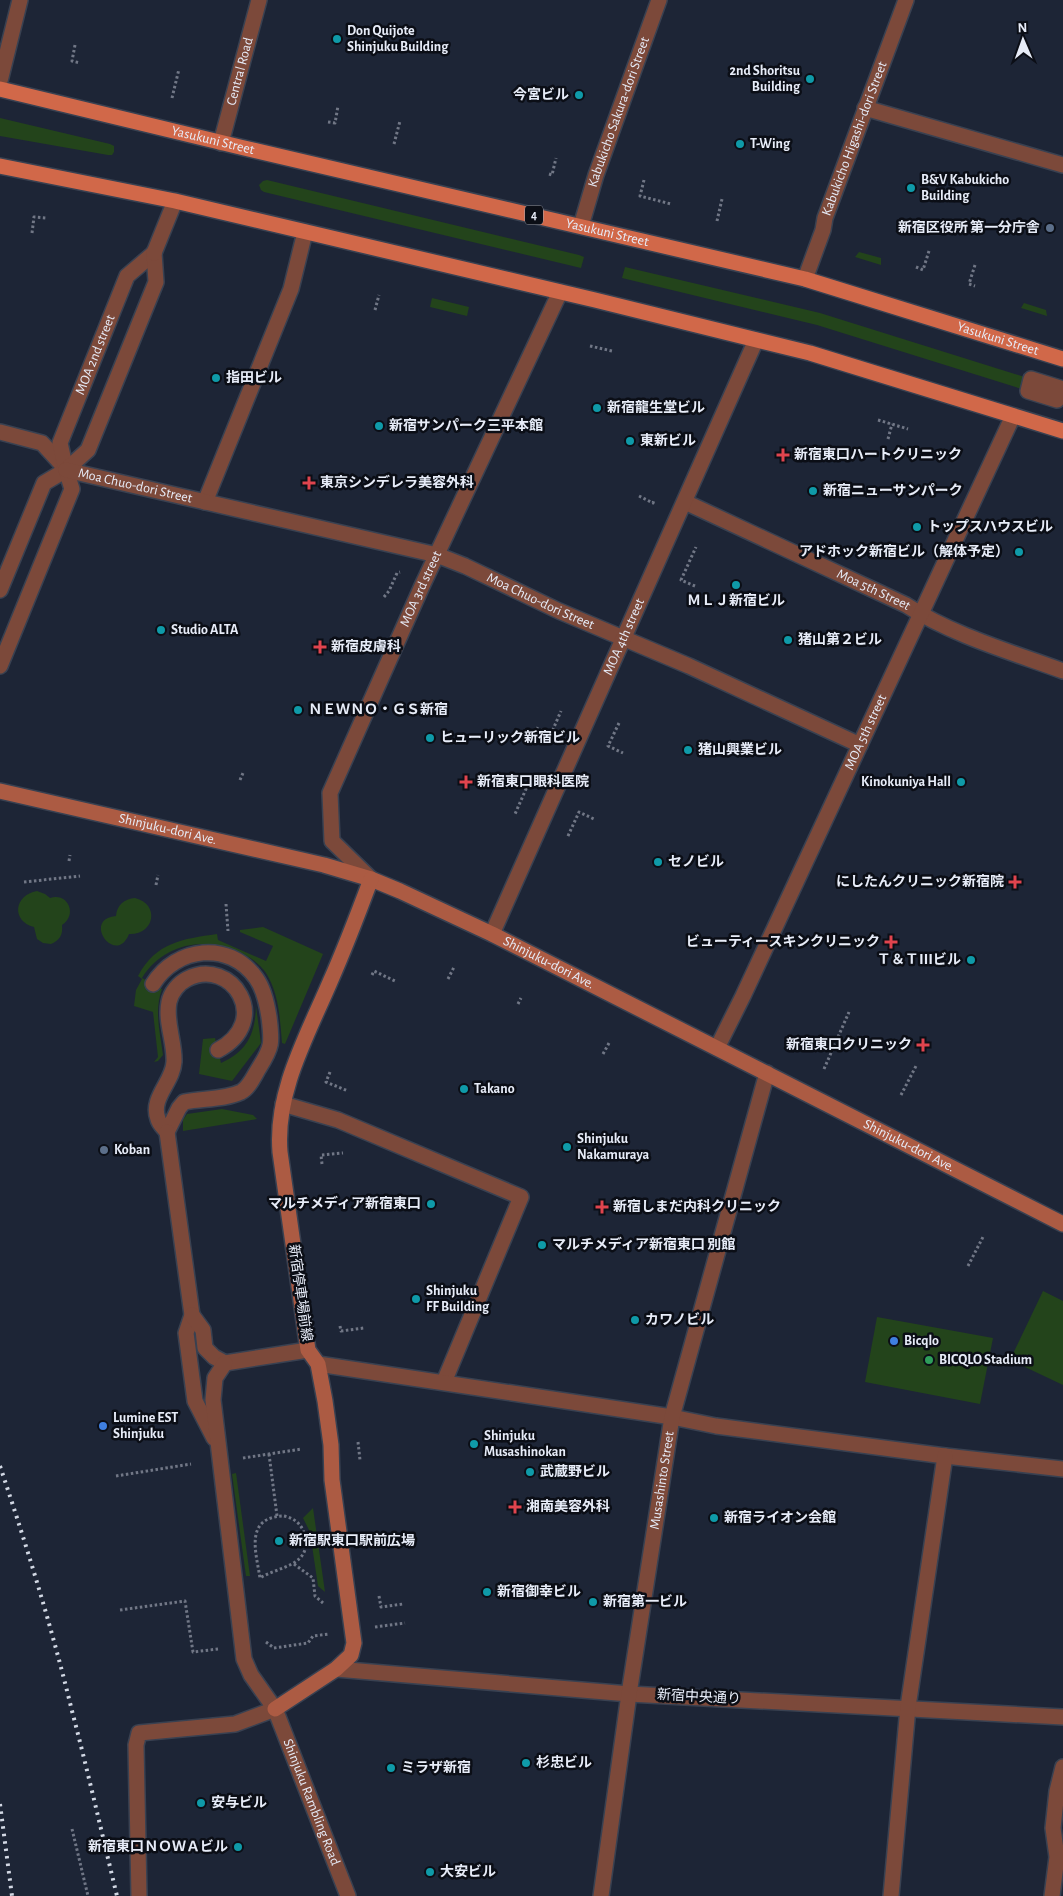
<svg xmlns="http://www.w3.org/2000/svg" width="1063" height="1896" font-family="'Alegreya Sans','Noto Sans JP',sans-serif">
<style>
.green{fill:#23441b}
.lines{fill:none;stroke-linecap:round;stroke-linejoin:round}
.lane-casing{stroke:#394151;stroke-width:18}
.street-casing{stroke:#394151;stroke-width:18}
.secondary-casing{stroke:#394151;stroke-width:18}
.primary-casing{stroke:#394151;stroke-width:18}
.path{stroke:#717786;stroke-width:3;stroke-dasharray:2.5 2.5;stroke-linecap:butt}
.lane{stroke:#7c493a;stroke-width:15}
.street{stroke:#7c493a;stroke-width:15}
.secondary{stroke:#ac5b43;stroke-width:15}
.primary{stroke:#d16849;stroke-width:15}
.rail{stroke:#d2d8e4;stroke-width:4;stroke-dasharray:2.5 5;stroke-linecap:butt}
.culture-dot{fill:#0f9aa8;stroke:#0b0e16;stroke-width:2}
.service-dot{fill:#5c6f8a;stroke:#0b0e16;stroke-width:2}
.health-dot{fill:#e0444e;stroke:#0b0e16;stroke-width:2}
.shop-dot{fill:#3f7fe0;stroke:#0b0e16;stroke-width:2}
.leisure-dot{fill:#2e9e5b;stroke:#0b0e16;stroke-width:2}
.labels{text-anchor:middle;dominant-baseline:central;stroke-width:5;stroke-linejoin:round;paint-order:stroke}
.shield{fill:#0b0e16;stroke:#a5a9b4;stroke-width:1}
.shield-label{font-size:12px;font-weight:bold;fill:#e7ecf8}
.poi-label{font-size:14px;font-weight:bold;fill:#e7ecf8;stroke:#0b0e16;text-anchor:start}
.street-label{font-size:14px;fill:#e7ecf8;stroke:#0b0e16}
</style>
<rect width="100%" height="100%" fill="#1d2536"/>
<!-- green -->
<g class="green">
<path d="M 0,118 L 110,144 L 114,146 L 114,152 L 112,155 L 108,155 L 0,136 Z"/>
<path d="M 267,180 L 579,255 L 584,257 L 581,268 L 264,192 L 261,190 L 259,185 L 263,181 Z"/>
<path d="M 859,252 L 881,258 L 881,265 L 855,257 Z"/>
<path d="M 625,267 L 820,313 L 1031,379 L 1028,391 L 817,325 L 622,278 Z"/>
<path d="M 432,298 L 469,307 L 467,316 L 430,307 Z"/>
<path d="M 1024,303 L 1046,310 L 1047,316 L 1021,308 Z"/>
<path d="M 37,891 L 45,894 L 50,898 C 68,892 78,915 62,925 C 63,935 60,940 51,944 L 43,943 L 37,939 L 34,927 C 11,921 14,895 37,891 Z"/>
<path d="M 135,898 C 160,904 155,935 129,934 C 116,967 81,919 116,916 C 117,905 124,899 135,898 Z"/>
<path d="M 263,927 L 323,954 L 285,1044 L 282,1043 C 280,1019 279,994 266,973 C 259,963 250,957 239,952 C 204,936 163,944 142,978 L 162,989 C 154,1011 160,1032 163,1055 L 158,1061 L 154,1062 L 158,1057 L 153,1012 L 134,1006 L 136,990 L 142,979 L 138,976 C 156,942 183,939 217,934 L 218,940 L 266,961 L 273,946 L 240,932 L 240,930 Z"/>
<path d="M 256,1006 L 261,1043 L 232,1081 L 199,1074 L 203,1039 L 215,1038 L 221,1063 C 247,1051 255,1035 256,1006 Z"/>
<path d="M 222,1109 L 253,1115 L 257,1119 L 183,1131 L 183,1120 L 187,1114 Z"/>
<path d="M 1043,1291 L 1063,1301 L 1063,1385 L 1010,1360 Z"/>
<path d="M 877,1317 L 993,1338 L 980,1404 L 865,1382 Z"/>
<path d="M 236,1473 L 250,1576 L 246,1576 L 232,1474 Z"/>
<path d="M 313,1508 L 325,1592 L 318,1586 L 310,1532 L 303,1518 Z"/>
</g>
<g class="lines">
<defs>
<g id="lane">
<path d="M 0,432 L 42,443 L 64,467"/>
<path d="M 205,502 L 291,289 L 305,232"/>
<path id="s1" d="M 0,590 L 44,483 L 66,470 L 60,443 L 127,276 L 154,253"/>
<path d="M 0,666 L 72,489 L 66,470 L 88,450 L 156,282 L 154,253"/>
<path id="s2" d="M 371,879 L 332,841 L 330,793 L 422,586 L 560,292"/>
<path d="M 153,984 C 176,947 229,940 256,978 C 264,989 267,1004 269,1017 C 272,1042 273,1046 259,1068 C 254,1076 249,1088 241,1092 C 224,1100 202,1098 184,1102 L 179,1108 L 167,1132 C 164,1128 159,1124 158,1119 C 150,1098 173,1082 174,1062 C 175,1042 165,1022 169,1002 C 171,992 179,983 187,979 C 232,956 273,1021 218,1050"/>
</g>
<g id="street">
<path d="M 0,81 L 20,0"/>
<path d="M 865,108 L 1063,165"/>
<path id="s3" d="M 221,143 L 259,0"/>
<path id="s4" d="M 581,226 L 596,175 L 659,0"/>
<path d="M 154,253 L 175,201"/>
<path id="s5" d="M 805,279 L 823,230 L 825,218 L 906,0"/>
<path d="M 1031,379 L 1060,388 L 1057,400 L 1028,391 Z"/>
<path id="s6" d="M 66,470 L 437,555 L 465,566 L 559,611 L 689,666 L 860,745"/>
<path id="s7" d="M 685,502 L 906,605 C 952,635 1011,652 1063,671"/>
<path id="s8" d="M 492,934 L 756,340"/>
<path id="s9" d="M 717,1048 L 743,996 L 1013,416"/>
<path d="M 283,1104 L 338,1120 L 521,1197 L 444,1382"/>
<path d="M 167,1132 L 192,1315 L 186,1333 L 195,1401 L 214,1438"/>
<path d="M 192,1315 L 203,1330 L 205,1348 L 214,1357 L 225,1363 L 308,1350"/>
<path id="s10" d="M 225,1363 L 215,1378 L 213,1400 L 244,1659 L 251,1675 L 275,1709 L 348,1896"/>
<path d="M 318,1364 L 672,1417 L 716,1426 L 945,1456 L 1063,1469"/>
<path d="M 336,1669 L 629,1694 L 1063,1717"/>
<path d="M 139,1896 L 136,1745 L 139,1733 L 235,1724 L 275,1709"/>
<path id="s11" d="M 601,1896 L 629,1694 L 672,1417 L 767,1073"/>
<path d="M 891,1896 L 908,1707 L 945,1456"/>
<path d="M 1052,1896 L 1057,1857 L 1053,1828 L 1057,1791 L 1063,1767"/>
</g>
<g id="secondary">
<path id="s12" d="M 0,791 L 324,865 L 371,879 L 400,891 L 492,934 L 1063,1224"/>
<path d="M 275,1709 L 336,1669 L 351,1655 L 354,1643 L 332,1480 L 331,1445 L 325,1401 L 318,1364 L 308,1350 L 280,1152 C 275,1092 307,1036 330,982 C 345,948 358,914 371,879"/>
</g>
<g id="primary">
<path id="s13" d="M 0,89 L 240,147 L 805,279 L 1063,359"/>
<path d="M 0,166 L 175,201 L 595,300 L 810,353 L 1063,431"/>
</g>
</defs>
<!-- lane casing -->
<use href="#lane" class="lane-casing"/>
<!-- street casing -->
<use href="#street" class="street-casing"/>
<!-- secondary casing -->
<use href="#secondary" class="secondary-casing"/>
<!-- primary casing -->
<use href="#primary" class="primary-casing"/>
<!-- path -->
<g class="path">
<path d="M 75,45 L 72,61 L 80,63"/>
<path d="M 172,98 L 179,69"/>
<path d="M 328,122 L 335,123 L 338,106"/>
<path d="M 394,144 L 400,121"/>
<path d="M 549,174 L 552,175 L 556,158"/>
<path d="M 644,180 L 640,196 L 671,204"/>
<path d="M 717,221 L 722,199"/>
<path d="M 32,233 L 34,217 L 46,218"/>
<path d="M 975,265 L 969,284 L 975,286"/>
<path d="M 916,267 L 923,270 L 929,251"/>
<path d="M 375,310 L 379,295"/>
<path d="M 590,346 L 612,351"/>
<path d="M 878,420 L 908,429"/>
<path d="M 888,439 L 892,424"/>
<path d="M 639,496 L 653,503 L 654,500"/>
<path d="M 695,586 L 681,580 L 696,547"/>
<path d="M 384,597 L 389,591 L 397,573 L 400,572"/>
<path d="M 619,723 L 608,746 L 623,753"/>
<path d="M 536,728 L 551,734 L 561,711"/>
<path d="M 240,780 L 243,773"/>
<path d="M 512,782 L 526,789 L 515,814"/>
<path d="M 568,836 L 579,812 L 594,819"/>
<path d="M 69,861 L 70,855"/>
<path d="M 24,882 L 80,876"/>
<path d="M 156,885 L 158,875"/>
<path d="M 226,904 L 228,931"/>
<path d="M 372,975 L 374,971 L 395,981"/>
<path d="M 448,979 L 454,967"/>
<path d="M 518,1004 L 521,998"/>
<path d="M 603,1054 L 609,1043"/>
<path d="M 824,1069 L 849,1012"/>
<path d="M 330,1072 L 326,1082 L 348,1091"/>
<path d="M 901,1095 L 916,1066"/>
<path d="M 322,1164 L 321,1155 L 343,1153"/>
<path d="M 968,1266 L 984,1235"/>
<path d="M 340,1326 L 341,1331 L 364,1328"/>
<path d="M 358,1442 L 360,1460"/>
<path d="M 269,1454 L 277,1516"/>
<path d="M 243,1458 L 302,1449"/>
<path d="M 116,1476 L 191,1464"/>
<path d="M 284,1516 C 293,1518 301,1523 304,1533 C 314,1566 279,1566 260,1578 C 256,1552 244,1517 284,1516 Z"/>
<path d="M 294,1564 L 313,1578 L 315,1596 L 323,1603"/>
<path d="M 379,1596 L 381,1607 L 403,1604"/>
<path d="M 120,1610 L 185,1601 L 193,1652 L 218,1649"/>
<path d="M 375,1627 L 405,1623"/>
<path d="M 266,1642 L 274,1648 L 308,1643 L 313,1636 L 329,1634"/>
<path d="M 72,1829 L 88,1896"/>
</g>
<!-- lane -->
<use href="#lane" class="lane"/>
<!-- street -->
<use href="#street" class="street"/>
<!-- secondary -->
<use href="#secondary" class="secondary"/>
<!-- primary -->
<use href="#primary" class="primary"/>
<!-- rail -->
<g class="rail">
<path d="M 0,1466 C 27,1547 52,1628 72,1711 C 88,1772 102,1834 117,1896"/>
<path d="M 0,1804 L 12,1896"/>
</g>
</g>
<!-- markers -->
<g class="culture-dot">
<circle cx="337" cy="39" r="5"/>
<circle cx="810" cy="79" r="5"/>
<circle cx="579" cy="95" r="5"/>
<circle cx="740" cy="144" r="5"/>
<circle cx="911" cy="188" r="5"/>
<circle cx="216" cy="378" r="5"/>
<circle cx="597" cy="408" r="5"/>
<circle cx="379" cy="426" r="5"/>
<circle cx="630" cy="441" r="5"/>
<circle cx="813" cy="491" r="5"/>
<circle cx="917" cy="527" r="5"/>
<circle cx="1019" cy="552" r="5"/>
<circle cx="736" cy="585" r="5"/>
<circle cx="161" cy="630" r="5"/>
<circle cx="788" cy="640" r="5"/>
<circle cx="298" cy="710" r="5"/>
<circle cx="430" cy="738" r="5"/>
<circle cx="688" cy="750" r="5"/>
<circle cx="961" cy="782" r="5"/>
<circle cx="658" cy="862" r="5"/>
<circle cx="971" cy="960" r="5"/>
<circle cx="464" cy="1089" r="5"/>
<circle cx="567" cy="1147" r="5"/>
<circle cx="431" cy="1204" r="5"/>
<circle cx="542" cy="1245" r="5"/>
<circle cx="416" cy="1299" r="5"/>
<circle cx="635" cy="1320" r="5"/>
<circle cx="474" cy="1444" r="5"/>
<circle cx="530" cy="1472" r="5"/>
<circle cx="714" cy="1518" r="5"/>
<circle cx="279" cy="1541" r="5"/>
<circle cx="487" cy="1592" r="5"/>
<circle cx="593" cy="1602" r="5"/>
<circle cx="526" cy="1763" r="5"/>
<circle cx="391" cy="1768" r="5"/>
<circle cx="201" cy="1803" r="5"/>
<circle cx="238" cy="1847" r="5"/>
<circle cx="430" cy="1872" r="5"/>
</g>
<g class="service-dot">
<circle cx="1050" cy="228" r="5"/>
<circle cx="104" cy="1150" r="5"/>
</g>
<g class="health-dot">
<path d="M780.5 447.5h5v5h5v5h-5v5h-5v-5h-5v-5h5z"/>
<path d="M306.5 475.5h5v5h5v5h-5v5h-5v-5h-5v-5h5z"/>
<path d="M317.5 639.5h5v5h5v5h-5v5h-5v-5h-5v-5h5z"/>
<path d="M463.5 774.5h5v5h5v5h-5v5h-5v-5h-5v-5h5z"/>
<path d="M1012.5 874.5h5v5h5v5h-5v5h-5v-5h-5v-5h5z"/>
<path d="M888.5 934.5h5v5h5v5h-5v5h-5v-5h-5v-5h5z"/>
<path d="M920.5 1037.5h5v5h5v5h-5v5h-5v-5h-5v-5h5z"/>
<path d="M599.5 1199.5h5v5h5v5h-5v5h-5v-5h-5v-5h5z"/>
<path d="M512.5 1499.5h5v5h5v5h-5v5h-5v-5h-5v-5h5z"/>
</g>
<g class="shop-dot">
<circle cx="894" cy="1341" r="5"/>
<circle cx="103" cy="1426" r="5"/>
</g>
<circle class="leisure-dot" cx="929" cy="1360" r="5"/>
<g class="labels">
<!-- shield labels -->
<rect class="shield" x="525" y="205.5" width="18" height="19" rx="4"/>
<g class="shield-label">
<text x="534" y="215">4</text>
</g>
<!-- poi labels -->
<g class="poi-label">
<text x="347" y="31">Don Quijote<tspan x="347" dy="16">Shinjuku Building</tspan></text>
<text x="800" y="71" text-anchor="end">2nd Shoritsu<tspan x="800" dy="16">Building</tspan></text>
<text x="569" y="95" text-anchor="end">今宮ビル</text>
<text x="750" y="144">T-Wing</text>
<text x="921" y="180">B&amp;V Kabukicho<tspan x="921" dy="16">Building</tspan></text>
<text x="1040" y="228" text-anchor="end">新宿区役所 第一分庁舎</text>
<text x="226" y="378">指田ビル</text>
<text x="607" y="408">新宿龍生堂ビル</text>
<text x="389" y="426">新宿サンパーク三平本館</text>
<text x="640" y="441">東新ビル</text>
<text x="794" y="455">新宿東口ハートクリニック</text>
<text x="320" y="483">東京シンデレラ美容外科</text>
<text x="823" y="491">新宿ニューサンパーク</text>
<text x="927" y="527">トップスハウスビル</text>
<text x="1009" y="552" text-anchor="end">アドホック新宿ビル（解体予定）</text>
<text x="736" y="601" text-anchor="middle">ＭＬＪ新宿ビル</text>
<text x="171" y="630">Studio ALTA</text>
<text x="798" y="640">猪山第２ビル</text>
<text x="331" y="647">新宿皮膚科</text>
<text x="308" y="710">ＮＥＷＮＯ・ＧＳ新宿</text>
<text x="440" y="738">ヒューリック新宿ビル</text>
<text x="698" y="750">猪山興業ビル</text>
<text x="477" y="782">新宿東口眼科医院</text>
<text x="951" y="782" text-anchor="end">Kinokuniya Hall</text>
<text x="668" y="862">セノビル</text>
<text x="1004" y="882" text-anchor="end">にしたんクリニック新宿院</text>
<text x="880" y="942" text-anchor="end">ビューティースキンクリニック</text>
<text x="961" y="960" text-anchor="end">Ｔ＆ＴⅢビル</text>
<text x="912" y="1045" text-anchor="end">新宿東口クリニック</text>
<text x="474" y="1089">Takano</text>
<text x="577" y="1139">Shinjuku<tspan x="577" dy="16">Nakamuraya</tspan></text>
<text x="114" y="1150">Koban</text>
<text x="421" y="1204" text-anchor="end">マルチメディア新宿東口</text>
<text x="613" y="1207">新宿しまだ内科クリニック</text>
<text x="552" y="1245">マルチメディア新宿東口 別館</text>
<text x="426" y="1291">Shinjuku<tspan x="426" dy="16">FF Building</tspan></text>
<text x="645" y="1320">カワノビル</text>
<text x="904" y="1341">Bicqlo</text>
<text x="939" y="1360">BICQLO Stadium</text>
<text x="113" y="1418">Lumine EST<tspan x="113" dy="16">Shinjuku</tspan></text>
<text x="484" y="1436">Shinjuku<tspan x="484" dy="16">Musashinokan</tspan></text>
<text x="540" y="1472">武蔵野ビル</text>
<text x="526" y="1507">湘南美容外科</text>
<text x="724" y="1518">新宿ライオン会館</text>
<text x="289" y="1541">新宿駅東口駅前広場</text>
<text x="497" y="1592">新宿御幸ビル</text>
<text x="603" y="1602">新宿第一ビル</text>
<text x="536" y="1763">杉忠ビル</text>
<text x="401" y="1768">ミラザ新宿</text>
<text x="211" y="1803">安与ビル</text>
<text x="228" y="1847" text-anchor="end">新宿東口ＮＯＷＡビル</text>
<text x="440" y="1872">大安ビル</text>
</g>
<!-- street labels -->
<g class="street-label">
<text stroke="none"><textPath href="#s3" startOffset="74">Central Road</textPath></text>
<text stroke="none"><textPath href="#s4" startOffset="120">Kabukicho Sakura-dori Street</textPath></text>
<text stroke="none"><textPath href="#s5" startOffset="149">Kabukicho Higashi-dori Street</textPath></text>
<text stroke="none"><textPath href="#s13" startOffset="219">Yasukuni Street</textPath></text>
<text stroke="none"><textPath href="#s13" startOffset="624">Yasukuni Street</textPath></text>
<text stroke="none"><textPath href="#s13" startOffset="1029">Yasukuni Street</textPath></text>
<text stroke="none"><textPath href="#s1" startOffset="264">MOA 2nd street</textPath></text>
<text stroke="none"><textPath href="#s6" startOffset="71">Moa Chuo-dori Street</textPath></text>
<text stroke="none"><textPath href="#s2" startOffset="326">MOA 3rd street</textPath></text>
<text stroke="none"><textPath href="#s7" startOffset="208">Moa 5th Street</textPath></text>
<text stroke="none"><textPath href="#s6" startOffset="494">Moa Chuo-dori Street</textPath></text>
<text stroke="none"><textPath href="#s8" startOffset="325">MOA 4th street</textPath></text>
<text stroke="none"><textPath href="#s9" startOffset="349">MOA 5th street</textPath></text>
<text stroke="none"><textPath href="#s12" startOffset="172">Shinjuku-dori Ave.</textPath></text>
<text stroke="none"><textPath href="#s12" startOffset="578">Shinjuku-dori Ave.</textPath></text>
<text stroke="none"><textPath href="#s12" startOffset="982">Shinjuku-dori Ave.</textPath></text>
<text transform="translate(300 1293) rotate(82)">新宿停車場前線</text>
<text stroke="none"><textPath href="#s11" startOffset="420">Musashinto Street</textPath></text>
<text transform="translate(699 1697) rotate(3)">新宿中央通り</text>
<text stroke="none"><textPath href="#s10" startOffset="460">Shinjuku Rambling Road</textPath></text>
</g>
</g>
<!-- north arrow -->
<g transform="translate(1023 40) rotate(358)" stroke="#0b0e16" stroke-width="4" paint-order="stroke">
<path d="M0-4L9 19L0 12L-9 19Z" fill="#e7ecf8"/>
<text y="-8" font-size="14" font-weight="bold" text-anchor="middle" fill="#e7ecf8">N</text>
</g>
</svg>
